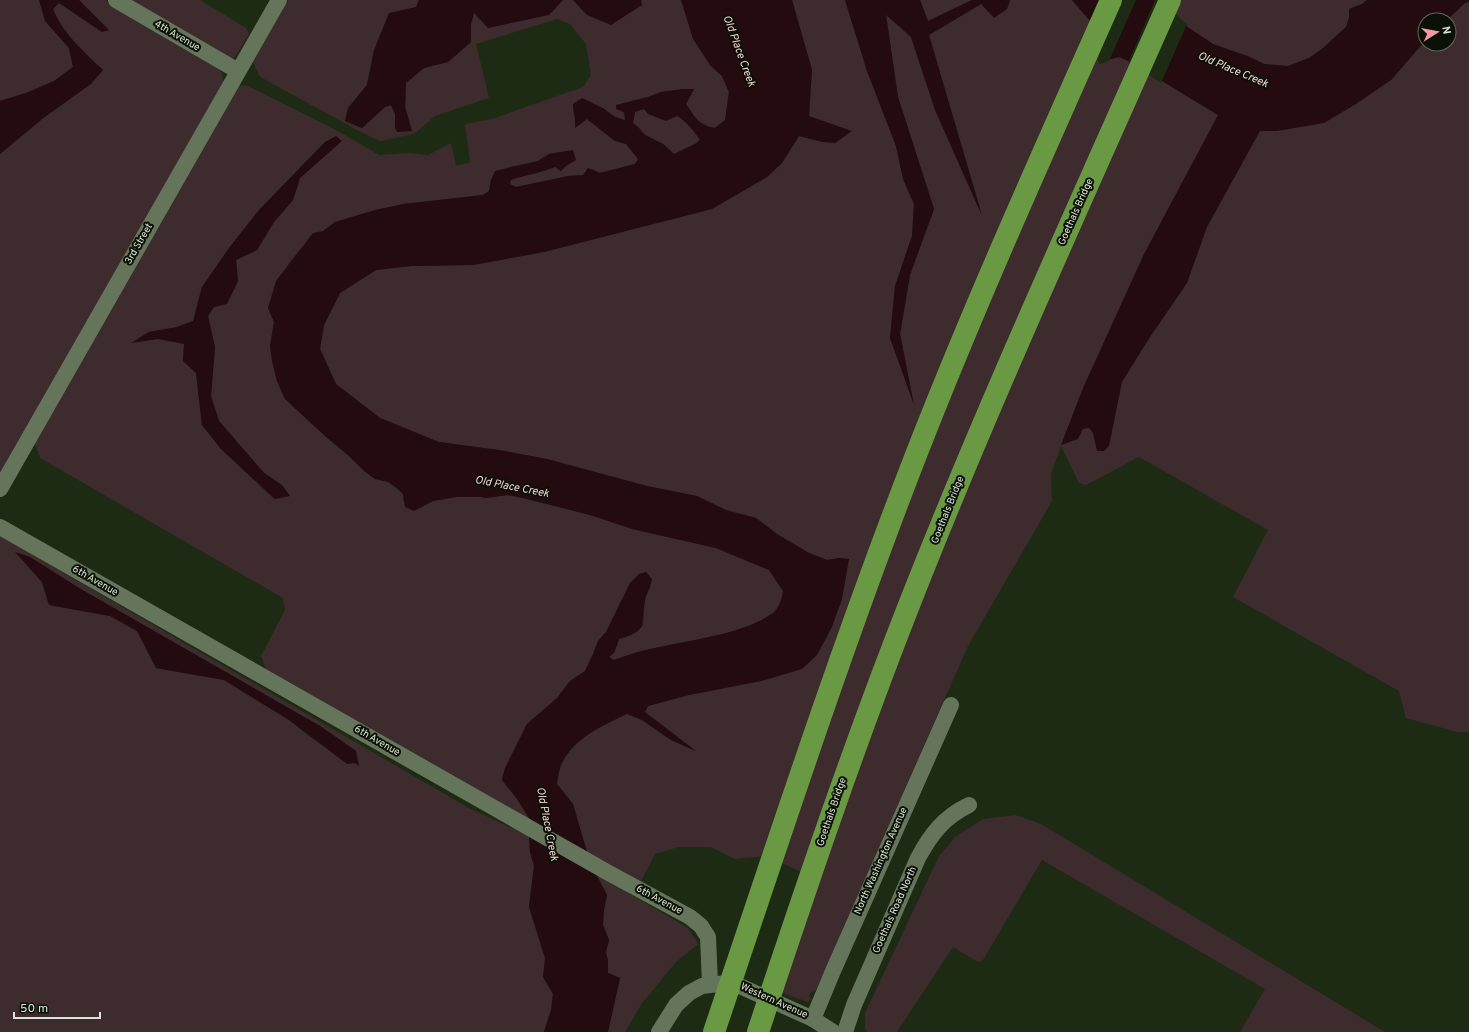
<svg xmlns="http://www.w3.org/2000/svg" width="1469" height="1032" font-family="Overpass,sans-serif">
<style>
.green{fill:#3e2b2d;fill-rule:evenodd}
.water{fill:#240b0f;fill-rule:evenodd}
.pier{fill:#1e2b14}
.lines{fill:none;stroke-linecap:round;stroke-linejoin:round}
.minor{stroke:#65755b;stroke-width:16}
.highway{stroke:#6a9943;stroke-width:22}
.labels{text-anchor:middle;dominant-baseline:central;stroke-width:4;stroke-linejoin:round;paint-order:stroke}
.street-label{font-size:10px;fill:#dce5d6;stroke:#0b1107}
.water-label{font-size:11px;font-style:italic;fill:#fcd5d8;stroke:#0b1107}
</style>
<rect width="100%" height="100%" fill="#1e2b14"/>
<!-- green -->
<g class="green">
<path d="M 0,0 L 39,0 L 45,21 L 69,48 L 73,67 L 54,81 L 26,93 L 0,101 Z"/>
<path d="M 79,0 L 105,0 L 214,64 L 222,73 L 224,86 L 0,476 L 0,154 L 102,70 C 84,52 63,33 53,9 L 59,3 L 102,32 L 108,30 Z"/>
<path d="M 129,0 L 200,0 L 246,28 L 249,34 L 235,57 L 229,59 Z"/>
<path d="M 288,0 L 419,0 L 416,7 L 374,50 L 367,85 L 348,108 L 345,121 L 362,128 L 385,107 L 391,105 L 395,114 L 395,127 L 397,131 L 412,131 L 405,106 L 406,83 L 424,68 L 448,62 L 471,42 L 471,24 L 474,13 L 549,15 L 563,0 L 573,0 L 587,15 L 642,6 L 641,0 L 681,0 L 686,14 L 710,65 L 722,76 L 729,92 L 725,120 L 715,128 C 698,125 694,117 686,104 L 694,89 L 661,92 L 648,97 L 616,105 L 633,123 L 635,111 L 644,109 L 677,116 L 684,120 L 692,128 L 700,140 L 695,144 L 674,154 L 663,144 L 645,135 L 639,128 L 627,121 L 615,117 L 603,108 L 573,110 L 576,119 L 575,127 L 587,119 L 615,141 L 626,144 L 639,160 L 635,164 L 600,173 L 593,169 L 584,175 L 568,176 L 516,187 L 510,184 L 510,180 C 525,175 540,173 555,167 L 561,171 L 566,166 L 573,150 L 549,154 L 538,161 L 505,168 L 491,180 L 489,191 L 483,195 L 403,204 L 335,222 L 323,231 L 313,234 L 289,263 L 268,308 L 274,322 L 270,346 L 272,361 L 277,381 L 285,399 L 326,437 L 375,479 L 388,482 L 403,494 L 403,500 L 414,511 L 433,501 L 456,497 L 481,497 L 486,498 L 508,495 L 523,498 L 590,515 L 632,529 L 716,548 L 769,570 L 783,591 C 782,599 779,608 773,613 C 741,636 684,640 646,650 C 635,652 624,657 614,660 L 609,658 L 617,646 L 619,639 L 627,637 L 643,626 L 645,598 L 651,587 L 630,583 L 606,632 L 598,641 L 593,654 L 585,671 L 570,681 L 557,698 L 527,724 L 505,768 L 502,780 L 517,799 L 531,821 L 460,779 L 266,669 L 261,656 L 285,610 L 283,598 L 40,458 L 34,441 L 236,88 L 242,85 L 248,86 L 338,131 L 379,155 L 409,153 L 428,155 L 451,143 L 456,166 L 470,162 L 465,124 L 492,119 L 583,87 L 591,75 L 586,44 L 570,24 L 557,19 L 476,44 L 489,98 L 435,116 L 414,134 L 380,141 L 359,131 L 262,78 L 259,75 L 253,62 ZM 342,140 L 300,178 L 293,200 L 274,222 L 257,250 L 236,260 L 238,281 L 227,304 L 214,307 L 208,316 L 215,347 L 211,396 L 219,421 L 264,473 L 282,485 L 274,499 L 221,449 L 202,425 L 196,373 L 183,361 L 184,344 L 158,338 L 132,343 L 149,332 L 177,327 L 193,321 L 202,287 L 229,248 L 259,210 L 325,142 Z"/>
<path d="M 792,0 L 845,0 L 867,71 L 896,146 L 903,179 L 914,204 L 912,236 L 895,286 L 890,338 L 913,401 L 900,334 L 910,275 L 934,209 L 898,97 L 886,14 L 911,37 L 935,110 L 981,211 L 929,35 L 981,4 L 1007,9 L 1010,0 L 1072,0 L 1104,37 L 1119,57 L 1135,64 L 1157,78 L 1218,115 L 1391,80 L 1425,41 L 1425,44 L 1449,44 L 1449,20 L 1447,20 L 1465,3 L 1469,2 L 1469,732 L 1457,732 L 1406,718 L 1399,691 L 1233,597 L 1268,530 L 1139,457 L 1086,485 L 1079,483 L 1061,446 L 1051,474 L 1052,501 L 968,646 L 816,990 L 811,992 L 809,996 L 811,999 L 808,1002 L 779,992 L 819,880 L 766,856 L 735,859 L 711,847 L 678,847 L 655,854 L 641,881 L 587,852 L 573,804 L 557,784 C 558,778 559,769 562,763 C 576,737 601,726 627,714 L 642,720 L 671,740 L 693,750 L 645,712 L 648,706 L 689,695 L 761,681 L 802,669 L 843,590 L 849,559 L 839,558 L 827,560 L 809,553 L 777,534 L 756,518 L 726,510 L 697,496 L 647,486 L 547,459 L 499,450 L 439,442 L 380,418 L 336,384 L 320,349 L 324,325 L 340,293 L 376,270 L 411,266 L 473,265 L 544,252 L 711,209 L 767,177 L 782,163 L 799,136 L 823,142 L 809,117 L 812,70 Z"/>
<path d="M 920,0 L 972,0 L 928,21 Z"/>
<path d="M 1160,0 L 1367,0 L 1362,4 L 1349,9 L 1349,18 L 1346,27 L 1323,48 L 1309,58 L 1288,66 L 1264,64 L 1250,57 L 1213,44 L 1180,22 Z"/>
<path d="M 0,536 L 469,808 L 529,836 L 530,852 L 534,866 L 529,907 L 545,958 L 543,977 L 553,994 L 551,1010 L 544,1032 L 0,1032 ZM 16,552 L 30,557 L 79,588 L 320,726 L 356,751 L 358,765 L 311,738 L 289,720 L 224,680 L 156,668 L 137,631 L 110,616 L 49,605 L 42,582 Z"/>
<path d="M 1015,815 L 1041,824 L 1385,1032 L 1240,1032 L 1265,989 L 1042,860 L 983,960 L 978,962 L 953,947 L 897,1032 L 867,1032 L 865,1029 L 865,1013 L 939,856 L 955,837 L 983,819 Z"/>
<path d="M 596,874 L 688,928 L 698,944 L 676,962 L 642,1003 L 625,1032 L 608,1032 L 620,978 L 608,973 L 608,961 L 606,952 L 609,940 L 603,925 L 604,910 L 607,895 Z"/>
</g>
<!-- water -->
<g class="water">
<path d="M 39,0 L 79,0 L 109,30 L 102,32 L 59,3 L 53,9 C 62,33 84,52 103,70 L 91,84 L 42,119 L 0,154 L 0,101 L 26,93 L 54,81 L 73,67 L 69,48 L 45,21 Z"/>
<path d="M 419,0 L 563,0 L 549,15 L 488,28 L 474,13 L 471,24 L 471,42 L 448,62 L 424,68 L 406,83 L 405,107 L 412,131 L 397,132 L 395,127 L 395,114 L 391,105 L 385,107 L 362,128 L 345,121 L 348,108 L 367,85 L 374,50 L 389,13 L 416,7 Z"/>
<path d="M 573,0 L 641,0 L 642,5 L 611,25 L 587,15 Z"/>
<path d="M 681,0 L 792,0 L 812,70 L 809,116 L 852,131 L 835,143 L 823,142 L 799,136 L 782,163 L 767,177 L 712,209 L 544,252 L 473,265 L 411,266 L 376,270 L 340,293 L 324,325 L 320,349 L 336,384 L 380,418 L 439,442 L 499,450 L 547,459 L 647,486 L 697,496 L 726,510 L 756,518 L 777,534 L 809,553 L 827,560 L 839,558 L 849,559 L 842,599 L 832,627 L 817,655 L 802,669 L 761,681 L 689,695 L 648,706 L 645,712 L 696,751 L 671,740 L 642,720 L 627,714 C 602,726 575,737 562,763 C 559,769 558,778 557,784 L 573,804 L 587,852 L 596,874 L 607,895 L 604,910 L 603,925 L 609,940 L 606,952 L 608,961 L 608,973 L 620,978 L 608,1032 L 544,1032 L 551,1010 L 553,994 L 543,977 L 545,958 L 529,907 L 534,866 L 530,852 L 529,836 L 531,821 L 517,799 L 502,780 L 505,768 L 527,724 L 557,698 L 570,681 L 585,671 L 593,654 L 598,641 L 606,632 L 630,583 L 639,574 L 646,572 L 652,579 C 651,586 646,593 645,600 C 640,625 650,630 619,639 L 614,653 L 609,657 L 614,660 C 624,657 635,652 646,650 C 684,640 741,636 773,613 C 779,608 782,599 783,591 L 769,570 L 716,548 L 632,529 L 590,515 L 523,498 L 508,495 L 486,498 L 481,497 L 456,497 L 433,501 L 414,511 L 405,507 L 403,494 L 397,488 L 388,482 L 375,479 L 364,471 L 347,454 L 326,437 L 285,399 L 277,381 L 272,361 L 270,346 L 274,322 L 268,308 L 276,281 L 313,233 L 323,231 L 335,222 L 375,210 L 403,204 L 483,195 L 489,191 L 491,180 L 495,171 L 538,161 L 549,154 L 573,150 L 576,160 L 566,166 L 561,171 L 555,167 C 540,173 525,175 511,180 L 510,184 L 516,187 L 568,176 L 583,175 L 588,168 L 600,173 L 635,164 L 638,159 L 626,144 L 615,141 L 587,119 L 575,128 C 576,119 573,112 573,104 L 582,98 L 603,108 L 615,117 L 625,120 L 624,112 L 616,109 L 616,105 L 648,97 L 661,92 L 682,89 L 694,89 L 686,104 C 695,117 698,125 715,128 L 725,120 L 729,92 L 722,76 L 710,65 L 693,39 ZM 644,109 L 648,114 L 666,121 L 677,116 C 687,122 693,130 700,140 L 695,144 L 674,154 L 663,144 L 645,135 L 639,128 L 633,123 L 635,112 Z"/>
<path d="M 845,0 L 920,0 L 928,21 L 972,0 L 1010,0 L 1007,9 L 994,18 L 981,4 L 929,35 L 982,216 L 935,110 L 911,37 L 886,15 L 898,97 L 934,209 L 910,275 L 900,334 L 914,405 L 890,338 L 895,286 L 912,236 L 914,204 L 903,179 L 896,146 L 867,71 Z"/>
<path d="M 1072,0 L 1160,0 L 1180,22 L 1213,44 L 1250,57 L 1264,64 L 1288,66 L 1309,58 L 1323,48 L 1346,27 L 1349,18 L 1349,9 L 1362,4 L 1367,0 L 1469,0 L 1469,2 L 1465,3 L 1447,20 L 1425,20 L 1425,41 L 1391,80 L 1356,104 L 1324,123 L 1277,131 L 1260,131 L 1207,227 L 1187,283 L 1150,337 L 1122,382 L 1109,446 L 1104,451 L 1097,451 L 1093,433 L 1089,428 L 1083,429 L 1078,439 L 1061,445 L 1083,388 L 1144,254 L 1218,115 L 1157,78 L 1135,64 L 1119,57 L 1100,62 L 1104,37 Z"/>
<path d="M 336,136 L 342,141 L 300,178 L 293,200 L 274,222 L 257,250 L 236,260 L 238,281 L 227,304 L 214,307 L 208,316 L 215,347 L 211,396 L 219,421 L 264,473 L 282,485 L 290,496 L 275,499 L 221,449 L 202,425 L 196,373 L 183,361 L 184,344 L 158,339 L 131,343 L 149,332 L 177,327 L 193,321 L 202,287 L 229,248 L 259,210 L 325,142 Z"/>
<path d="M 15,552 L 30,557 L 79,588 L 320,726 L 356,751 L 359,766 L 355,763 L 347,764 L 289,720 L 224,680 L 156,668 L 137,631 L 110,616 L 49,605 L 42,582 Z"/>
</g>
<!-- pier -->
<g class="pier">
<path d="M 1101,0 L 1136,0 L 1109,61 L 1100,64 L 1098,61 L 1100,50 Z"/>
<path d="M 1155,0 L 1163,0 L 1182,20 L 1187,24 L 1161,83 L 1134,65 L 1128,63 Z"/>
</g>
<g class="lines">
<!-- minor -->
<g class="minor">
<path d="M 116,0 L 238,71"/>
<path d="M 0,489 L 279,0"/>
<path d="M 0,527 L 607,872 L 690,917 L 701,926 L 708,937 L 710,984"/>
<path d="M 813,1019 L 833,971 L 951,705"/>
<path d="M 659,1032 L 676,1005 L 689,993 L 702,986 L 727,983 L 742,987 L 813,1019 L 833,1032"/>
<path d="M 845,1032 L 854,1005 L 918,858 C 931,834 944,817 969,805"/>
</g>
<!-- highway -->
<g class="highway">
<path d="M 714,1032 C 779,839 842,645 916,455 C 976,301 1044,151 1111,0"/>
<path d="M 758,1032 C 806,887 855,742 911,600 C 991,397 1082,199 1170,0"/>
</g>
</g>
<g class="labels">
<!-- street labels -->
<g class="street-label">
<text transform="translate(177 36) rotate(30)">4th Avenue</text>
<text transform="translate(1076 212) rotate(-66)">Goethals Bridge</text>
<text transform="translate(139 244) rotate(-60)">3rd Street</text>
<text transform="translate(948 510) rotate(-68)">Goethals Bridge</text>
<text transform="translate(95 581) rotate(30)">6th Avenue</text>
<text transform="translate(377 741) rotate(30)">6th Avenue</text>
<text transform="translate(832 812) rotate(-71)">Goethals Bridge</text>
<text transform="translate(881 861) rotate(-66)">North Washington Avenue</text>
<text transform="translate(659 900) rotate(28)">6th Avenue</text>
<text transform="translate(895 910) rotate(-66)">Goethals Road North</text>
<text transform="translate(774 1001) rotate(24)">Western Avenue</text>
</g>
<!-- water labels -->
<g class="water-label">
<text transform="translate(739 51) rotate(70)">Old Place Creek</text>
<text transform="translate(1233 70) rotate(23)">Old Place Creek</text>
<text transform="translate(512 487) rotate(11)">Old Place Creek</text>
<text transform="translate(547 824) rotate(79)">Old Place Creek</text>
</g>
</g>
<!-- north arrow -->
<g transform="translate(1437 32) rotate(79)"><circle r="19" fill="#0b1107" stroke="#5f665a"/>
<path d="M0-3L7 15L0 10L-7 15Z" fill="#f49aa4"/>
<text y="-6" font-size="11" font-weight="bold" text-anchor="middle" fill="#dce5d6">N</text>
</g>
<!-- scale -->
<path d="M14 1012v6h86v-6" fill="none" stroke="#dce5d6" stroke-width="2"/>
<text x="20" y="1012" font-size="12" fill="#dce5d6" stroke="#0b1107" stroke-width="3" paint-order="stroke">50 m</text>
</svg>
